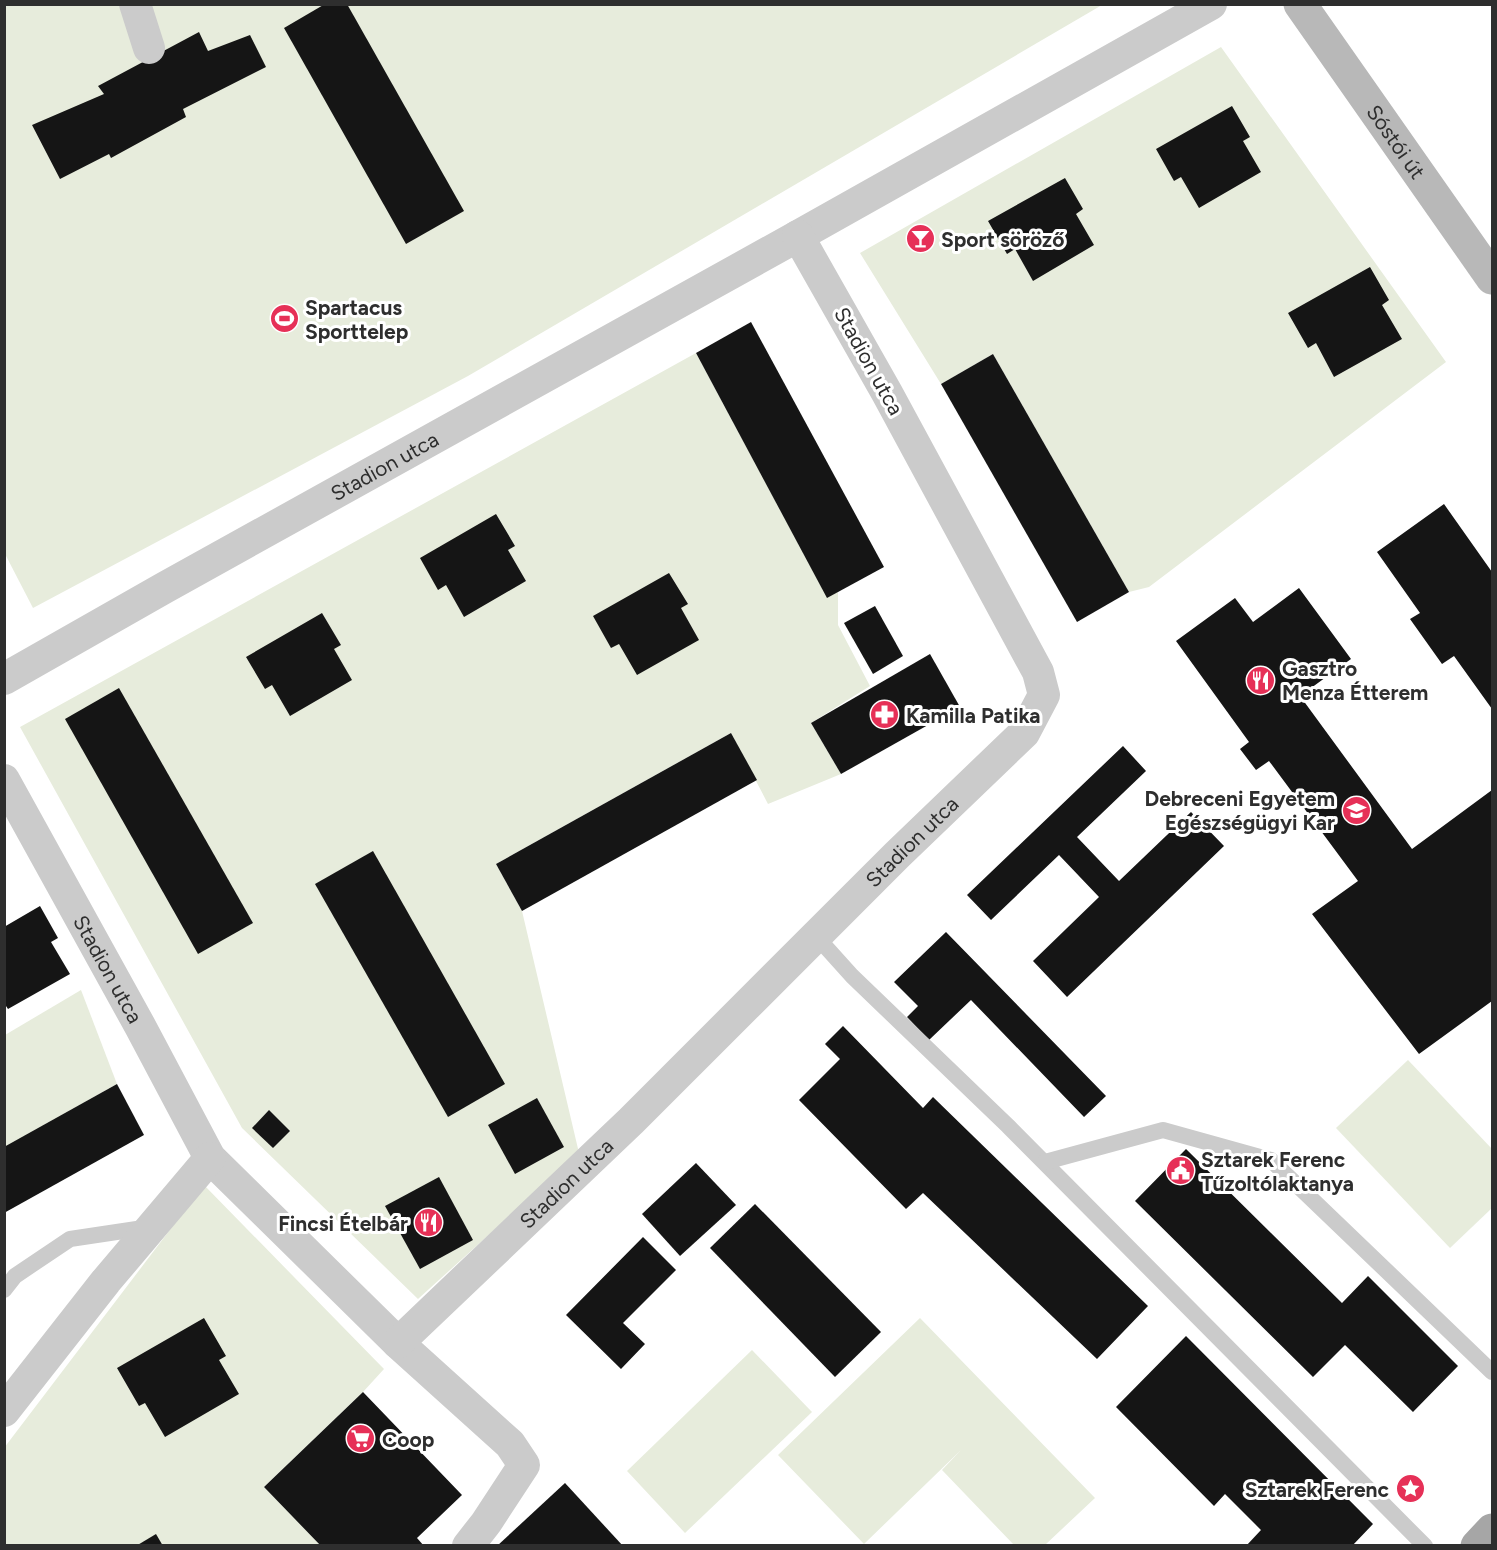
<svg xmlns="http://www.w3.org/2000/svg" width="1497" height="1550" font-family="Figtree,sans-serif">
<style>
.green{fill:#e7ecdc}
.building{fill:#151515}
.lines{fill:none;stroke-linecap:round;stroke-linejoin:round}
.lane{stroke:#cbcbcb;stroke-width:16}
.street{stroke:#cbcbcb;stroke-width:32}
.secondary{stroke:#b8b8b8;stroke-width:33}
.primary{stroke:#a6a6a6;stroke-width:33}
.labels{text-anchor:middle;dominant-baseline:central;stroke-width:6;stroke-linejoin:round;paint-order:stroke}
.street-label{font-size:21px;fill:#2e2e2e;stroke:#fff}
.poi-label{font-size:21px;font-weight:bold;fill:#2e2e2e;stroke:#fff;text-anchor:start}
</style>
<rect width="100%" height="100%" fill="#fff"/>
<!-- green -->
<g class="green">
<path d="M 4,5 L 1102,5 L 468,376 L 33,608 L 4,552 Z"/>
<path d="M 1221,47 L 1446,362 L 1149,587 L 1129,592 L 993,354 L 941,384 L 860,253 Z"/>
<path d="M 696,353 L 827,597 L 838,592 L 838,625 L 870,686 L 811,723 L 841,774 L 768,804 L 731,733 L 496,864 L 522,911 L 579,1153 L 418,1299 L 242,1128 L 20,727 Z"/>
<path d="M 81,990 L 117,1084 L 5,1147 L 5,1035 Z"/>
<path d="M 1408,1060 L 1492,1149 L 1492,1208 L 1450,1248 L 1336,1128 Z"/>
<path d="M 204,1185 L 384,1369 L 363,1392 L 264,1487 L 321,1545 L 5,1545 L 4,1448 Z"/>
<path d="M 920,1318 L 1095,1498 L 1045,1545 L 1014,1545 L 942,1470 L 961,1450 L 864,1544 L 778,1455 Z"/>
<path d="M 752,1350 L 812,1412 L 685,1533 L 627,1471 Z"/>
</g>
<!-- building -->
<g class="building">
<path d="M 325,4 L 347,4 L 464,211 L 406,244 L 284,28 Z"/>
<path d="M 199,32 L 208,51 L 250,35 L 266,67 L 183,109 L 186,117 L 111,158 L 109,154 L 60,179 L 32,125 L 104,94 L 98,86 Z"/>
<path d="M 1232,106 L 1250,137 L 1243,141 L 1261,172 L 1199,208 L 1181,177 L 1174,181 L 1156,149 Z"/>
<path d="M 1065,178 L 1083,209 L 1076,214 L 1094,245 L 1033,281 L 1015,249 L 1007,254 L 988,221 Z"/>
<path d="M 1370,267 L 1389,300 L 1382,305 L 1402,339 L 1334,377 L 1316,343 L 1308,348 L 1288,313 Z"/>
<path d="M 751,322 L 884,567 L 827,598 L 696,353 Z"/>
<path d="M 993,354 L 1129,592 L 1077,622 L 941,384 Z"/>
<path d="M 1444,504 L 1492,572 L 1492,709 L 1454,656 L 1442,664 L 1410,619 L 1420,613 L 1377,552 Z"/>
<path d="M 496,514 L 515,546 L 508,550 L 526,581 L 464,617 L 446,585 L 438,590 L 420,558 Z"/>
<path d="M 669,573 L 688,604 L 681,608 L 699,640 L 637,675 L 619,644 L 611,648 L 593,616 Z"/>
<path d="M 1299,588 L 1351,659 L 1300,696 L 1412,849 L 1492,790 L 1492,1001 L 1419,1054 L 1312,914 L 1358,881 L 1269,761 L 1256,770 L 1240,749 L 1249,742 L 1176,641 L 1235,598 L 1253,622 Z"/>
<path d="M 875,606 L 903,656 L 873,674 L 844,623 Z"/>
<path d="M 322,613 L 341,645 L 334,649 L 352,680 L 290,716 L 272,685 L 265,689 L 246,657 Z"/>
<path d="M 930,654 L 960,707 L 841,774 L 811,723 Z"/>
<path d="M 119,688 L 253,923 L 198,954 L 65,719 Z"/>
<path d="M 731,733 L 757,780 L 522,911 L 496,864 Z"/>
<path d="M 1123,746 L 1146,771 L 1077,837 L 1119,881 L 1191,812 L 1224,846 L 1067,997 L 1033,961 L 1099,897 L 1059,855 L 991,920 L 967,895 Z"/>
<path d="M 373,851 L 505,1084 L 448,1117 L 315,884 Z"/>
<path d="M 40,906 L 58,938 L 51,942 L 70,974 L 8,1009 L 4,1003 L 4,927 Z"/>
<path d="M 946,932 L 1106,1096 L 1084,1117 L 971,1000 L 929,1040 L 907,1017 L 918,1006 L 894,982 Z"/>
<path d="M 843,1026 L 923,1108 L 933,1097 L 1148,1306 L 1097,1359 L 923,1193 L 906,1209 L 799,1100 L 840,1059 L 825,1044 Z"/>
<path d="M 117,1084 L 144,1135 L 4,1213 L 4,1147 Z"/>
<path d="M 537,1098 L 564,1147 L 515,1174 L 488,1125 Z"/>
<path d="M 269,1110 L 290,1131 L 273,1148 L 252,1128 Z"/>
<path d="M 1186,1149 L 1342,1303 L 1368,1276 L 1458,1366 L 1413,1412 L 1345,1345 L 1313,1377 L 1135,1201 Z"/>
<path d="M 696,1163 L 736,1205 L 680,1256 L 642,1214 Z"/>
<path d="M 439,1177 L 473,1240 L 420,1269 L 385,1206 Z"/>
<path d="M 755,1204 L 881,1332 L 835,1377 L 710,1248 Z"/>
<path d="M 643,1237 L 676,1270 L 623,1323 L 645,1344 L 621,1369 L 566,1315 Z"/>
<path d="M 204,1318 L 226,1356 L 219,1360 L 239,1394 L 165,1437 L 145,1403 L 139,1406 L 117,1368 Z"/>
<path d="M 1186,1336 L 1373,1524 L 1352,1546 L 1246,1546 L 1261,1530 L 1225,1494 L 1214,1506 L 1116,1407 Z"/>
<path d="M 363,1392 L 462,1495 L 417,1538 L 424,1546 L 321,1546 L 264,1487 Z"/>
<path d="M 565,1483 L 623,1546 L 497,1546 Z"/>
<path d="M 156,1534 L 163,1546 L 136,1546 Z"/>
</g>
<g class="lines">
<!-- lane -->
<g class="lane">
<path d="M 816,936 L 852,976 L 1008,1126 L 1425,1546"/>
<path d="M 1045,1162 L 1163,1130 L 1271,1160 L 1492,1372"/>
<path d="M 4,1290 L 15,1276 L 70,1239 L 150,1227"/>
</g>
<!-- street -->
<g class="street">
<path d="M 135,4 L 149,48"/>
<path id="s1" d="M 4,679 L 164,588 L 798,236 L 1211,4"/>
<path id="s2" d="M 4,780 L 140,1026 L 210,1158 L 398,1343 L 510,1444 L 524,1465 L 486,1523 L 468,1546"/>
<path id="s3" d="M 398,1343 L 631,1121 L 897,855 L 1024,733 L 1044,695 L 1038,672 L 887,393 L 798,236"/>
<path d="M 4,1411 L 106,1281 L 210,1158"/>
</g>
<!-- secondary -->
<path class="secondary" id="s4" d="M 1300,4 L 1492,278"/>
<!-- primary -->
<path class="primary" d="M 1477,1546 L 1492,1530"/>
</g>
<!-- icons -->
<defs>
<symbol id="bar-disc" viewBox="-11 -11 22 22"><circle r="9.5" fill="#e63057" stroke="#fff"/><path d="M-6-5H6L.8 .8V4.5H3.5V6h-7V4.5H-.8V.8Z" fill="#fff"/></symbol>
<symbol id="stadium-disc" viewBox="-11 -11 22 22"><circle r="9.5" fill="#e63057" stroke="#fff"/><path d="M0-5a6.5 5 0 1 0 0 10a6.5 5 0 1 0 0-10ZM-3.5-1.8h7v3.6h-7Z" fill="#fff"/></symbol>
<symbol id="restaurant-disc" viewBox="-11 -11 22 22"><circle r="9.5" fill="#e63057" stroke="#fff"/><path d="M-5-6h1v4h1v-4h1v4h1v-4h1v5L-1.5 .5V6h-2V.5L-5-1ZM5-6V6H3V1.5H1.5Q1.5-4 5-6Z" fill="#fff"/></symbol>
<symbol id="pharmacy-disc" viewBox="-11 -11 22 22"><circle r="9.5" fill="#e63057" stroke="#fff"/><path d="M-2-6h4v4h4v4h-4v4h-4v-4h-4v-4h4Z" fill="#fff"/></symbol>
<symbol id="university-disc" viewBox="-11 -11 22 22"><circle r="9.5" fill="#e63057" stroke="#fff"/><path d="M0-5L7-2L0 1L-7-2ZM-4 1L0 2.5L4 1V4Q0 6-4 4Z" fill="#fff"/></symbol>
<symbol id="civic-disc" viewBox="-11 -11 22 22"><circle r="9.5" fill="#e63057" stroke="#fff"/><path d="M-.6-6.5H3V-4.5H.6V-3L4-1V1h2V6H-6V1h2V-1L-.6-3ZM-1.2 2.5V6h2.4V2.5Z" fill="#fff"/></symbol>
<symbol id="supermarket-disc" viewBox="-11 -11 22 22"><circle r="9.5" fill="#e63057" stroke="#fff"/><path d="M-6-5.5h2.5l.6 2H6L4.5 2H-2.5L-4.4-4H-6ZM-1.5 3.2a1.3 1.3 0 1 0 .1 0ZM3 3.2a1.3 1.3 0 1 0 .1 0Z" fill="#fff"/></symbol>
<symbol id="sight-disc" viewBox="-11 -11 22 22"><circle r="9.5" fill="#e63057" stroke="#fff"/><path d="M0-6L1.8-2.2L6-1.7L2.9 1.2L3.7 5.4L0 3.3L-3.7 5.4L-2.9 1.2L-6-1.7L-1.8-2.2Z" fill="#fff"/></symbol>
</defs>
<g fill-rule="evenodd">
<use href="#bar-disc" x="904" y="222" width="33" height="33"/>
<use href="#stadium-disc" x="268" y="302" width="33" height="33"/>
<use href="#restaurant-disc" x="1244" y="664" width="33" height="33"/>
<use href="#pharmacy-disc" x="868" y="698" width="33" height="33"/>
<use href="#university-disc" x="1340" y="794" width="33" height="33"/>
<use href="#civic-disc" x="1164" y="1154" width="33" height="33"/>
<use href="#restaurant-disc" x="412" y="1206" width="33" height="33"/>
<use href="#supermarket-disc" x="344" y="1422" width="33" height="33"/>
<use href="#sight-disc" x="1394" y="1472" width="33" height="33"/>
</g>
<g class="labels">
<!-- street labels -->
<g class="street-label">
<text stroke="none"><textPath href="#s4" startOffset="168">Sóstói út</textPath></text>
<text transform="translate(869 361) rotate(61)">Stadion utca</text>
<text stroke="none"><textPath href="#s1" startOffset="436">Stadion utca</textPath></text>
<text stroke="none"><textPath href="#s3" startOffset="718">Stadion utca</textPath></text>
<text stroke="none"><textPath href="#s2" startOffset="216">Stadion utca</textPath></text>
<text stroke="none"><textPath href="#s3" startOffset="232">Stadion utca</textPath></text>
</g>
<!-- poi labels -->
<g class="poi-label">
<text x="941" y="239">Sport söröző</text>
<text x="305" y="307">Spartacus<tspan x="305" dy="24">Sporttelep</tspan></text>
<text x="1282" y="668">Gasztro<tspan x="1282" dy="24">Menza Étterem</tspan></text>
<text x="906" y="715">Kamilla Patika</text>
<text x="1335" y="798" text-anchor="end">Debreceni Egyetem<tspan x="1335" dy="24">Egészségügyi Kar</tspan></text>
<text x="1201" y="1159">Sztarek Ferenc<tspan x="1201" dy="24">Tűzoltólaktanya</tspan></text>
<text x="408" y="1223" text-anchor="end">Fincsi Ételbár</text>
<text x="382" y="1439">Coop</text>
<text x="1389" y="1489" text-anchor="end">Sztarek Ferenc</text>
</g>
</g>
<!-- border -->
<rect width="1497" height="1550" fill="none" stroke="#2e2e2e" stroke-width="12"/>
</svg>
